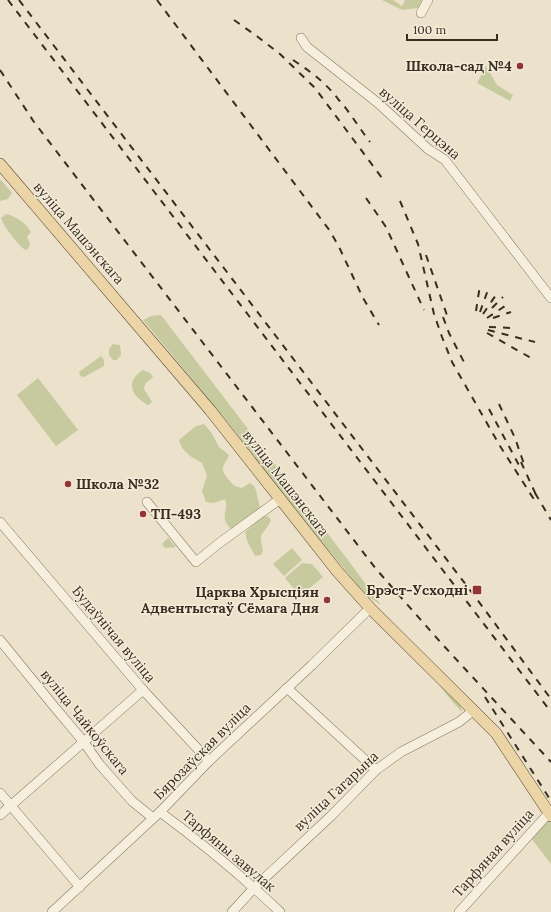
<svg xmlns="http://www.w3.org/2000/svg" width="551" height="912" font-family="Lora,serif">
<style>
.green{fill:#c6ca9e}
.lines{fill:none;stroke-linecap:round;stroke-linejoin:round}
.minor-casing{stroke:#887460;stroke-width:10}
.major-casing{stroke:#564333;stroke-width:12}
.minor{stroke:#f7efdd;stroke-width:9}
.major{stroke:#ebd4a6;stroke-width:11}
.rail{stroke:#392d22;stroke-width:2;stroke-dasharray:7 7;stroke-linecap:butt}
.poi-dot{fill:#923436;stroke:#f4ecd9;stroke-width:1.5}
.labels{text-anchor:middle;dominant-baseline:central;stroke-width:3;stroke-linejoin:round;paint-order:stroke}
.poi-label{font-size:14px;font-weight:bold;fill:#392d22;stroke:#f4ecd9;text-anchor:end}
.street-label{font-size:14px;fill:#392d22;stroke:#f4ecd9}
</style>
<rect width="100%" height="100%" fill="#ece1ca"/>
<!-- green -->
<g class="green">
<path d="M 382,0 L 393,0 L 402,6 L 405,0 L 422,0 L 418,8 L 402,10 Z"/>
<path d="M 486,66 L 497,85 L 513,95 L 510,101 L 477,83 Z"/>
<path d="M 0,180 L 2,181 L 12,193 L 8,199 L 0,201 Z"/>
<path d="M 6,214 C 16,216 26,223 31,232 L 27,237 L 30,244 L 28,249 L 25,250 C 16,242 5,229 1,218 Z"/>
<path d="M 161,315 L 354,568 L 381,605 L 366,595 L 314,533 L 230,425 L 143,320 L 151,316 Z"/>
<path d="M 113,344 L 120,345 L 121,355 L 117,360 L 113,360 L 109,355 L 109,349 Z"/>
<path d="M 101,356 L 104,360 L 104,366 L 84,377 L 80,376 L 79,372 Z"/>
<path d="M 143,370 L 150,373 L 153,377 L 145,384 L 144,389 L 152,402 L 148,405 C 132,396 124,382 143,370 Z"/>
<path d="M 38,378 L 78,430 L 56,446 L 17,395 Z"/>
<path d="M 204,424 L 211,432 L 219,447 L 229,455 C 228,459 224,463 223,467 C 221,472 231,483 235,486 C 237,487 240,487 242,488 L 250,483 L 255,487 L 260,508 L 251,517 L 231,529 C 218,516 230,512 225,499 L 214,503 L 206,502 L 202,491 L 207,476 L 202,463 L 190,456 L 182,448 L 179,440 L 196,426 Z"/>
<path d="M 268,516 L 271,520 C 263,538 258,528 263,551 L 261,555 L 255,556 L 247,541 L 245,532 L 262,517 Z"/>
<path d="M 168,538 L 176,547 L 165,548 L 162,544 Z"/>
<path d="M 292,548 L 302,560 L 284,576 L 273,564 Z"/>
<path d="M 302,563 L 312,564 L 323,577 L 300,596 L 285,578 Z"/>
<path d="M 437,682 C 446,690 461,699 462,712 L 451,700 Z"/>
<path d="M 546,821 L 549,821 L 551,823 L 551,864 L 531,838 Z"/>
</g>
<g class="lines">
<defs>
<g id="minor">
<path d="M 421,13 L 428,0"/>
<path d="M 301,38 L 307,47 L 378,103 L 428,149 L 445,160 L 551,298"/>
<path d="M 147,502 L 196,562 L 218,544 L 280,499"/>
<path d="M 0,522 L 143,690 L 209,761"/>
<path d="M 0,640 L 52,704 L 83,741 L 100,765 L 132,801 L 153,818"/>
<path d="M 287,688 L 376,770"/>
<path d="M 0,793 L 80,887"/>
<path d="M 160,812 C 202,843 242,876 280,912"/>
<path d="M 0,815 L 143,690"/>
<path d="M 52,912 L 160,812 L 209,761 L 312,665 L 370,608"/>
<path d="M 232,912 L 254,888 L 331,816 L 376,770 L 401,752 L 459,722 L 474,710"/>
<path d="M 459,912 L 549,813"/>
</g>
<path id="major" d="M 0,164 L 210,410 L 337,571 L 370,608 L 496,733 L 551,816"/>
</defs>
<!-- minor casing -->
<use href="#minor" class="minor-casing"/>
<!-- major casing -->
<use href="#major" class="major-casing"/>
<!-- minor -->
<use href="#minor" class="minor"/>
<!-- major -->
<use href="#major" class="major"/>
<!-- rail -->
<g class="rail">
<path d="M 8,0 L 551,712"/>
<path d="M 19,0 L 473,594 L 551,699"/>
<path d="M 157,0 L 330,231 L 339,247 L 363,298 L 379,325"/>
<path d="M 234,20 L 258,37 L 280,54 L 315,88 L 382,178"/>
<path d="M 293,60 C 310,71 326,83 338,99 C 350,112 359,128 370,142"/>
<path d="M 0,70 L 34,122 L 376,569 L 443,645 L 551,762"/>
<path d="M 366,198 L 386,227 L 424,310"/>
<path d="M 400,201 L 418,244 L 434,314 L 442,337 L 452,362 L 500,446 L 535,501"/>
<path d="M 426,255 L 449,321"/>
<path d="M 492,308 L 503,297"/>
<path d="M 476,311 L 480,285"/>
<path d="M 480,312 L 489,287"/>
<path d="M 483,314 L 498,292"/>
<path d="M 443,317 L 449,333 L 465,364"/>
<path d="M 487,318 L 508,304"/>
<path d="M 493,318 L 511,312"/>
<path d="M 489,327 L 512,328"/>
<path d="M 488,330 L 535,342"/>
<path d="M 487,333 L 531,358"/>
<path d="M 499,404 L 515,438 L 525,467"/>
<path d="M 489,409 L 521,469"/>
<path d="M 521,462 L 537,497"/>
<path d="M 535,493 L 551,520"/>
<path d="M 485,697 L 551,801"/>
</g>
</g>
<!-- markers -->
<g class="poi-dot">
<circle cx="520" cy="66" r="4"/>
<circle cx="68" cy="484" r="4"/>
<circle cx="143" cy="514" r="4"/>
<rect x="472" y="585" width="10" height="10" rx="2"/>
<circle cx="327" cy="600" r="4"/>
</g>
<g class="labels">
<!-- poi labels -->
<g class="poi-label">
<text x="512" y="66">Школа-сад №4</text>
<text x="76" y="484" text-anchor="start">Школа №32</text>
<text x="151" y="514" text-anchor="start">ТП-493</text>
<text x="468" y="590">Брэст-Усходні</text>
<text x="319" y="592">Царква Хрысціян<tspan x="319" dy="16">Адвентыстаў Сёмага Дня</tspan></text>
</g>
<!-- street labels -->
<g class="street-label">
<text transform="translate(420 123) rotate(41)">вуліца Герцэна</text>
<text transform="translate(79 233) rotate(49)">вуліца Машэнскага</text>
<text transform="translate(286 483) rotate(52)">вуліца Машэнскага</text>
<text transform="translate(114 634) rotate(50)">Будаўнічая вуліца</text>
<text transform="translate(85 722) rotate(51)">вуліца Чайкоўскага</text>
<text transform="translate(202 751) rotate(-45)">Бярозаўская вуліца</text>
<text transform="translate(336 791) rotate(-43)">вуліца Гагарына</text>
<text transform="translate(229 851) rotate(40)">Тарфяны завулак</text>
<text transform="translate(493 853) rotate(-48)">Тарфяная вуліца</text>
</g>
</g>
<!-- scale -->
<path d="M407 34v6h90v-6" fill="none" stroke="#392d22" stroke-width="2"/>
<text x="413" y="34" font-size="12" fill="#392d22" stroke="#f4ecd9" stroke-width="3" paint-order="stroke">100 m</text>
</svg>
